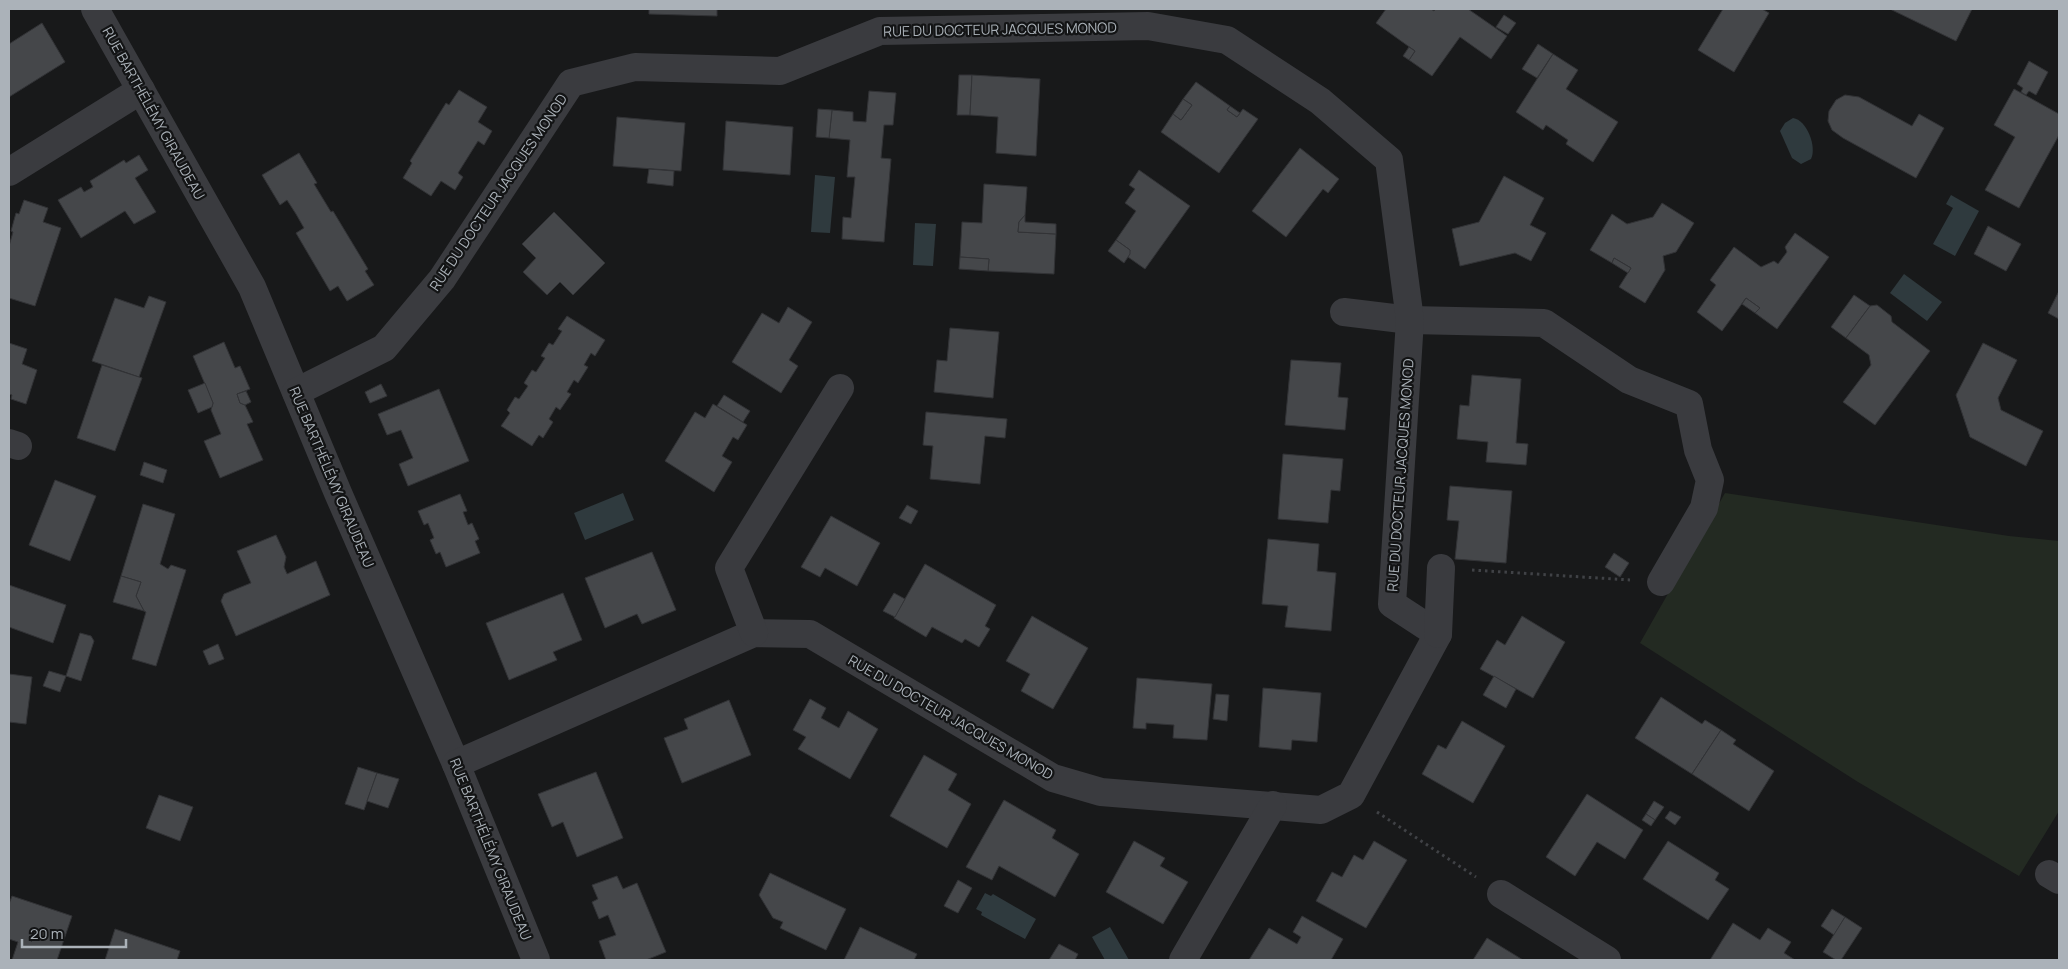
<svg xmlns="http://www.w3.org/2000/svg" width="2068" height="969" font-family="Manrope,sans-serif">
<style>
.green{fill:#232a22}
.water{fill:#2f3a3e}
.building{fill:#45474a;stroke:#323336}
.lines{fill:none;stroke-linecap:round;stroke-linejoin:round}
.path{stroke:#404246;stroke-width:3;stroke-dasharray:2.5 4;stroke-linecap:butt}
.minor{stroke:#3a3b3f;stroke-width:28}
.labels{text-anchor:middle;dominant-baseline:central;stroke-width:4.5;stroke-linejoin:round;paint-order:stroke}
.street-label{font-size:14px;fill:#abb2b9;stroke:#131415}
</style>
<rect width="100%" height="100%" fill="#18191a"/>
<!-- green -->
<path class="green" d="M 1725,493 L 2009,536 L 2059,541 L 2059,811 L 2019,876 L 1858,782 L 1640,643 Z"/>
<!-- water -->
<g class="water">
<path d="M 1793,118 C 1807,120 1817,147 1811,159 L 1801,164 L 1792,158 L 1780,131 L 1785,123 Z"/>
<path d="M 815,175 L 835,177 L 830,233 L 811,232 Z"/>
<path d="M 1951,195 L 1979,211 L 1955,256 L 1933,244 L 1953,208 L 1946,204 Z"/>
<path d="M 915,223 L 936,224 L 933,266 L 913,265 Z"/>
<path d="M 1904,274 L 1942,302 L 1927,321 L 1890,293 Z"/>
<path d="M 623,493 L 634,520 L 585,540 L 574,513 Z"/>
<path d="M 985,893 L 991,896 L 993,894 L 1036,919 L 1025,939 L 981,915 L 982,912 L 976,909 Z"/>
<path d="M 1110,927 L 1129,960 L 1105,960 L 1092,937 Z"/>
</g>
<!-- building -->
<g class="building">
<path d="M 649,9 L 717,9 L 717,16 L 649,14 Z"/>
<path d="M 1386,9 L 1431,9 L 1434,11 L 1436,9 L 1468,9 L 1507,36 L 1491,59 L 1460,37 L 1432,76 L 1409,60 L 1415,51 L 1376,23 Z"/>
<path d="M 1723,9 L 1762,9 L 1769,13 L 1734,72 L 1698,50 Z"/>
<path d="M 1890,9 L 1972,9 L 1956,41 Z"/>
<path d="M 1504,15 L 1516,23 L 1508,34 L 1496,27 Z"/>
<path d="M 42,23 L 65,62 L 9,97 L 9,44 Z"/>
<path d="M 1538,44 L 1553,54 L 1537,78 L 1522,69 Z"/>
<path d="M 1409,47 L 1415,51 L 1409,60 L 1403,56 Z"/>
<path d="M 1553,54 L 1578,70 L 1566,89 L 1618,122 L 1593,162 L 1566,144 L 1568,140 L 1546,125 L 1543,130 L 1516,112 Z"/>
<path d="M 2029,61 L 2048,72 L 2036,95 L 2029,91 L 2026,95 L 2021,92 L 2023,88 L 2017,84 Z"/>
<path d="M 959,75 L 972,75 L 970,115 L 957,115 Z"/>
<path d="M 972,75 L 1040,79 L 1036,156 L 996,153 L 998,117 L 970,115 Z"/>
<path d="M 1196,82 L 1230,106 L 1227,110 L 1237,117 L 1243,109 L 1258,119 L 1219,173 L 1161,132 L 1173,114 L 1181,120 L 1192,105 L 1183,99 Z"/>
<path d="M 2014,89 L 2059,114 L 2059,135 L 2019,208 L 1985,190 L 2015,137 L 1994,125 Z"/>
<path d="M 459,90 L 487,107 L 478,122 L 492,131 L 484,145 L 478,141 L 458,173 L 463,177 L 455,190 L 441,181 L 431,196 L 403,178 L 412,163 L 410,161 L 446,103 L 449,105 Z"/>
<path d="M 869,91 L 896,93 L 893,125 L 884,125 L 881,158 L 891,159 L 884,242 L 842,239 L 843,217 L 851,218 L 855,177 L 847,177 L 850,140 L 829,138 L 832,110 L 853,112 L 853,121 L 866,122 Z"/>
<path d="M 1845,95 L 1859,97 L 1912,126 L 1919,114 L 1944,128 L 1916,178 L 1843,138 L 1832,130 L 1828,121 L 1829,111 L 1836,100 Z"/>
<path d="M 1183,99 L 1192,105 L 1181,120 L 1173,114 Z"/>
<path d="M 1230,106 L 1240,113 L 1237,117 L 1227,110 Z"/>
<path d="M 818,109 L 832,110 L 829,138 L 816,137 Z"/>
<path d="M 617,117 L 685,123 L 681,171 L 613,166 Z"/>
<path d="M 726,121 L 793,127 L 790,175 L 723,170 Z"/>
<path d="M 1300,148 L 1339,179 L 1328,193 L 1323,189 L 1286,237 L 1252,211 Z"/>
<path d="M 299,153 L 317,183 L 314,184 L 331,212 L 333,211 L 368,269 L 365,271 L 374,285 L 347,301 L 338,286 L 330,291 L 296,233 L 304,228 L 296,214 L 287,200 L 280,205 L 262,175 Z"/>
<path d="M 139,155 L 148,170 L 135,178 L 156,212 L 134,224 L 125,211 L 81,238 L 58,200 L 81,187 L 84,192 L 93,187 L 90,181 L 124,160 L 126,163 Z"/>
<path d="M 649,169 L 674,171 L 673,186 L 647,183 Z"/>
<path d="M 1139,170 L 1190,206 L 1145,269 L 1128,257 L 1130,250 L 1116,240 L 1136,211 L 1125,203 L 1135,189 L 1129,185 Z"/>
<path d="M 1504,176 L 1544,198 L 1530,225 L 1546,233 L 1531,261 L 1515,253 L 1460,266 L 1452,229 L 1479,222 Z"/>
<path d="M 984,184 L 1027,187 L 1025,215 L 1019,222 L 1018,232 L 1056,234 L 1054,274 L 988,271 L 989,259 L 960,257 L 962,222 L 982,223 Z"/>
<path d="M 24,200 L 48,208 L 43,222 L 61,228 L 35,306 L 9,298 L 9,246 L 13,232 L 11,231 L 16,213 L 19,214 Z"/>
<path d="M 1662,203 L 1694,223 L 1676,252 L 1663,256 L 1665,270 L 1645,303 L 1619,287 L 1631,268 L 1614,258 L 1612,263 L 1590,250 L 1612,214 L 1627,224 L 1653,217 Z"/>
<path d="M 554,212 L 605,263 L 573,295 L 560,282 L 547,295 L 523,272 L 536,258 L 522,244 Z"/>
<path d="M 1025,215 L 1025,222 L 1056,224 L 1056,234 L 1018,232 L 1019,222 Z"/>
<path d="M 1988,226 L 2021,244 L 2006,271 L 1974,254 Z"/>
<path d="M 1795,233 L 1829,257 L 1777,329 L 1755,313 L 1760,308 L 1746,298 L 1722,331 L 1697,312 L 1716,285 L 1710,280 L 1734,247 L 1761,267 L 1774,261 L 1778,264 L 1787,252 L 1785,247 Z"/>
<path d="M 1116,240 L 1130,250 L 1130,254 L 1124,263 L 1108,251 Z"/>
<path d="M 960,257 L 989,259 L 988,271 L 959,269 Z"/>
<path d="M 1614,258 L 1631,268 L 1628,273 L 1612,263 Z"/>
<path d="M 2059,291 L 2059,319 L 2048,313 Z"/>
<path d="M 1854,295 L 1870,306 L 1846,338 L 1831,327 Z"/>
<path d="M 149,296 L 166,302 L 139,377 L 92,361 L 115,298 L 144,308 Z"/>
<path d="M 1746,298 L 1760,308 L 1755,313 L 1742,304 Z"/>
<path d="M 1877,305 L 1891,316 L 1892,322 L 1930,351 L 1875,425 L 1843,402 L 1871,365 L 1869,355 L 1846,338 L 1870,306 Z"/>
<path d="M 788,307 L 812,322 L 789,360 L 798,366 L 781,393 L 732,362 L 762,313 L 779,323 Z"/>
<path d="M 567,316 L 605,340 L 595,356 L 591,353 L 584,365 L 588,367 L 578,383 L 574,380 L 567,392 L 571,394 L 560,410 L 556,407 L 549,419 L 553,422 L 543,438 L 539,435 L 532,446 L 501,426 L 510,413 L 507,410 L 515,397 L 519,399 L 528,386 L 524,383 L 532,370 L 536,372 L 545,358 L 541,356 L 549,343 L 553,345 L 562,331 L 558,329 Z"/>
<path d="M 950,328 L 999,332 L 993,398 L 934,392 L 937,360 L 947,361 Z"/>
<path d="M 224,342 L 235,368 L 240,366 L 250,389 L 237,394 L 240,403 L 245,405 L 253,422 L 247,424 L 263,460 L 220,478 L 204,441 L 221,434 L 211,410 L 213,403 L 193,356 Z"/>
<path d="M 9,343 L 27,349 L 22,364 L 37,370 L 26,404 L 11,399 L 12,395 L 9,394 Z"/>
<path d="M 1983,343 L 2017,360 L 1998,398 L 2001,410 L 2043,431 L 2026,466 L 1970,437 L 1956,395 Z"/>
<path d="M 1291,360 L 1341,363 L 1338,397 L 1348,398 L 1345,430 L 1285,425 Z"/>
<path d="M 102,365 L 142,378 L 115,451 L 77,438 Z"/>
<path d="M 1472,375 L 1521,379 L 1516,443 L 1528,444 L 1526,465 L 1486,462 L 1488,442 L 1457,439 L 1460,405 L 1469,406 Z"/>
<path d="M 205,383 L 213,403 L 212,407 L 198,413 L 188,390 Z"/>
<path d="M 381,384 L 387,396 L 370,403 L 365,392 Z"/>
<path d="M 439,389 L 469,461 L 408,486 L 399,464 L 413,458 L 401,430 L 387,435 L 378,414 Z"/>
<path d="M 246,391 L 251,402 L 245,405 L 240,403 L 237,394 Z"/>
<path d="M 724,395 L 750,411 L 743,422 L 717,406 Z"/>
<path d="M 713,404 L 747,425 L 738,440 L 733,437 L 722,456 L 732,462 L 714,492 L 665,461 L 695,412 L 705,418 Z"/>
<path d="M 926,412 L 1007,419 L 1005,438 L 985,436 L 980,484 L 930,479 L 933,446 L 923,445 Z"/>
<path d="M 1283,454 L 1343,459 L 1340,491 L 1331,490 L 1328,523 L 1278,519 Z"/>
<path d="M 144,462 L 167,470 L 163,483 L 140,475 Z"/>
<path d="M 55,480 L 96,496 L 70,561 L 29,545 Z"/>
<path d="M 1450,486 L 1512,491 L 1506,563 L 1455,559 L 1459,521 L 1447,520 Z"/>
<path d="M 460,494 L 467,511 L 463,512 L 468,525 L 472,523 L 479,539 L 475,541 L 480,553 L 446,567 L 440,552 L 436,554 L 430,540 L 434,538 L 428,523 L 424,525 L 418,511 Z"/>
<path d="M 143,504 L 175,514 L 160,564 L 168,569 L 171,565 L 186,570 L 156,666 L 132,659 L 146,612 L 144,611 L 136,596 L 141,582 L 121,576 Z"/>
<path d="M 907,505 L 918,511 L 911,524 L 899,518 Z"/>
<path d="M 831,516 L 880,543 L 857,586 L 825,568 L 820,577 L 801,567 Z"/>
<path d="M 276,535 L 286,557 L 284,567 L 287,574 L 316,561 L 330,595 L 236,636 L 221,601 L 224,594 L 251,583 L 237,551 Z"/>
<path d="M 1268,539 L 1319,544 L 1317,571 L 1336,573 L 1331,631 L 1285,627 L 1288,606 L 1262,604 Z"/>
<path d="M 652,552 L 676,610 L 642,624 L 637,614 L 605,628 L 585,578 Z"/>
<path d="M 1614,553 L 1629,563 L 1620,577 L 1605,567 Z"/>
<path d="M 925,564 L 996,605 L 985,626 L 990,629 L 979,647 L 965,639 L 962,643 L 932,627 L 926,637 L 894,618 Z"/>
<path d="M 121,576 L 141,582 L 136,596 L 144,611 L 113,602 Z"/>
<path d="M 9,585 L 66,605 L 53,643 L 9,627 Z"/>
<path d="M 563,593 L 582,640 L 553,652 L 557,660 L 509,680 L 486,623 Z"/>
<path d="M 894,593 L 905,599 L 895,617 L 883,611 Z"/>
<path d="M 1032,616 L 1088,648 L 1053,709 L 1021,691 L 1030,674 L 1006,661 Z"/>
<path d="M 1522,616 L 1565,642 L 1533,698 L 1480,669 L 1497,640 L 1505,645 Z"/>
<path d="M 80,633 L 91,636 L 94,641 L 81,681 L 66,676 Z"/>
<path d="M 218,644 L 224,659 L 209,665 L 203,651 Z"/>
<path d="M 49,671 L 66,676 L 60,692 L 43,686 Z"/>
<path d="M 9,674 L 32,677 L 26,724 L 9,722 Z"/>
<path d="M 1494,676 L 1516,689 L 1506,708 L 1483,695 Z"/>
<path d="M 1137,678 L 1212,684 L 1207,740 L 1173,738 L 1174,725 L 1146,723 L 1146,729 L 1133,728 Z"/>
<path d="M 1263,688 L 1321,693 L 1317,742 L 1292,740 L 1291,750 L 1259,747 Z"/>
<path d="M 1216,694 L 1229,695 L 1227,721 L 1213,719 Z"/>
<path d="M 1661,697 L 1702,724 L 1705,720 L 1721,730 L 1692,774 L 1635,738 Z"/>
<path d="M 810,699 L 826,708 L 821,718 L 839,728 L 848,711 L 878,729 L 850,779 L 798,749 L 806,737 L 793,730 Z"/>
<path d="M 729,700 L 751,755 L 682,783 L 664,738 L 688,729 L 684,719 Z"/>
<path d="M 1462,721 L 1505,746 L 1473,803 L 1422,774 L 1438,745 L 1446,749 Z"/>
<path d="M 1721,730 L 1736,740 L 1733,744 L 1774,771 L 1749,811 L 1692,774 Z"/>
<path d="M 924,755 L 957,774 L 948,790 L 971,804 L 947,848 L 890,816 Z"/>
<path d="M 358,767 L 377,773 L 364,810 L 345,804 Z"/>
<path d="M 596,772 L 623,838 L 577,857 L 563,822 L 552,827 L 538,794 Z"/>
<path d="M 377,773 L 399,779 L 388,808 L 367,801 Z"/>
<path d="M 1587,794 L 1643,830 L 1625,859 L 1597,842 L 1575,876 L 1546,857 Z"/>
<path d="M 159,795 L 193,807 L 180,841 L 146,828 Z"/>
<path d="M 1004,800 L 1056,830 L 1052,838 L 1079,854 L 1055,897 L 999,866 L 992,880 L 966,867 Z"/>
<path d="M 1654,801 L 1664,807 L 1655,820 L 1646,814 Z"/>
<path d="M 1670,811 L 1681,817 L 1675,825 L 1665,818 Z"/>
<path d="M 1646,814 L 1655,820 L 1651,826 L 1642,820 Z"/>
<path d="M 1134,841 L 1165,858 L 1160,866 L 1188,882 L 1163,924 L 1106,892 Z"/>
<path d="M 1374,841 L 1407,860 L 1366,928 L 1316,901 L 1332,872 L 1342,877 L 1354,855 L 1363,860 Z"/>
<path d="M 1668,841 L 1719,873 L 1715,880 L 1729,889 L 1708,920 L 1643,879 Z"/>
<path d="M 770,873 L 846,909 L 826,950 L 780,928 L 783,922 L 773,918 L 759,895 Z"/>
<path d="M 617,876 L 623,889 L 637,883 L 666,952 L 646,960 L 606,960 L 599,941 L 616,935 L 608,915 L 599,919 L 592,902 L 598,899 L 592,885 Z"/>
<path d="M 958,880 L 972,888 L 958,913 L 944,906 Z"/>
<path d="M 12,896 L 72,916 L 57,960 L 12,960 L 18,942 L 9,939 L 9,904 Z"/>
<path d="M 1832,909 L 1845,917 L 1834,935 L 1821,926 Z"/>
<path d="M 1302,916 L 1343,939 L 1331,960 L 1249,960 L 1269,928 L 1297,944 L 1301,937 L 1293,932 Z"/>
<path d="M 1845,917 L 1862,928 L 1841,960 L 1836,960 L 1823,952 Z"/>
<path d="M 1733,923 L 1760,940 L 1768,928 L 1791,942 L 1784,953 L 1795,960 L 1710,960 Z"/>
<path d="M 860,927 L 917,954 L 914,960 L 844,960 Z"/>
<path d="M 115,929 L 180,951 L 177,960 L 105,960 Z"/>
<path d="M 1487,938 L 1523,960 L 1473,960 Z"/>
<path d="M 1059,944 L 1078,954 L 1075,960 L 1049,960 Z"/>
</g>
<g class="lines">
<!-- path -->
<g class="path">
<path d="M 1472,570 L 1630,580"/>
<path d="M 1377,812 L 1476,877"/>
</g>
<!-- minor -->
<g class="minor">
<path d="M 95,9 L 252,287 L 338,493 L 456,764 L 536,960"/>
<path d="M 9,172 L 141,90"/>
<path d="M 1344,312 L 1410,320 L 1544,323 L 1629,380 L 1689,404 L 1698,450 L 1710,480 L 1704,508 L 1661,582"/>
<path d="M 296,392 L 384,348 L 442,279 L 571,83 L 635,67 L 780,71 L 880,31 L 1148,26 L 1227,40 L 1320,101 L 1389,160 L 1410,320 L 1392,604 L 1438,634 L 1351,795 L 1321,810 L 1101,792 L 1053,778 L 810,634 L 754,633 L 456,764"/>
<path d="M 9,443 L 18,446"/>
<path d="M 754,633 L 729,568 L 840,388"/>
<path d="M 1438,634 L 1441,568"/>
<path d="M 2049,874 L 2059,880"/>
<path d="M 1501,894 L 1607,960"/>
<path d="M 1183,960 L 1273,805"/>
</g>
</g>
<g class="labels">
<!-- street labels -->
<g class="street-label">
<text transform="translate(1000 29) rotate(-1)">RUE DU DOCTEUR JACQUES MONOD</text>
<text transform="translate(154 113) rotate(61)">RUE BARTHÉLÉMY GIRAUDEAU</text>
<text transform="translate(498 192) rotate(-56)">RUE DU DOCTEUR JACQUES MONOD</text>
<text transform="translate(1400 475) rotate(-86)">RUE DU DOCTEUR JACQUES MONOD</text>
<text transform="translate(332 477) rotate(67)">RUE BARTHÉLÉMY GIRAUDEAU</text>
<text transform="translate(951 717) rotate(30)">RUE DU DOCTEUR JACQUES MONOD</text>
<text transform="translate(491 849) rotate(68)">RUE BARTHÉLÉMY GIRAUDEAU</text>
</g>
</g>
<!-- border -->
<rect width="2068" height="969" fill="none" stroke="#abb2b9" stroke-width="20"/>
<!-- scale -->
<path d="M22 939v8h104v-8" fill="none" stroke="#abb2b9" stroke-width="2.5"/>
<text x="30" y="939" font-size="15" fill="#abb2b9" stroke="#131415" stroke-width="4" paint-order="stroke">20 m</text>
</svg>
